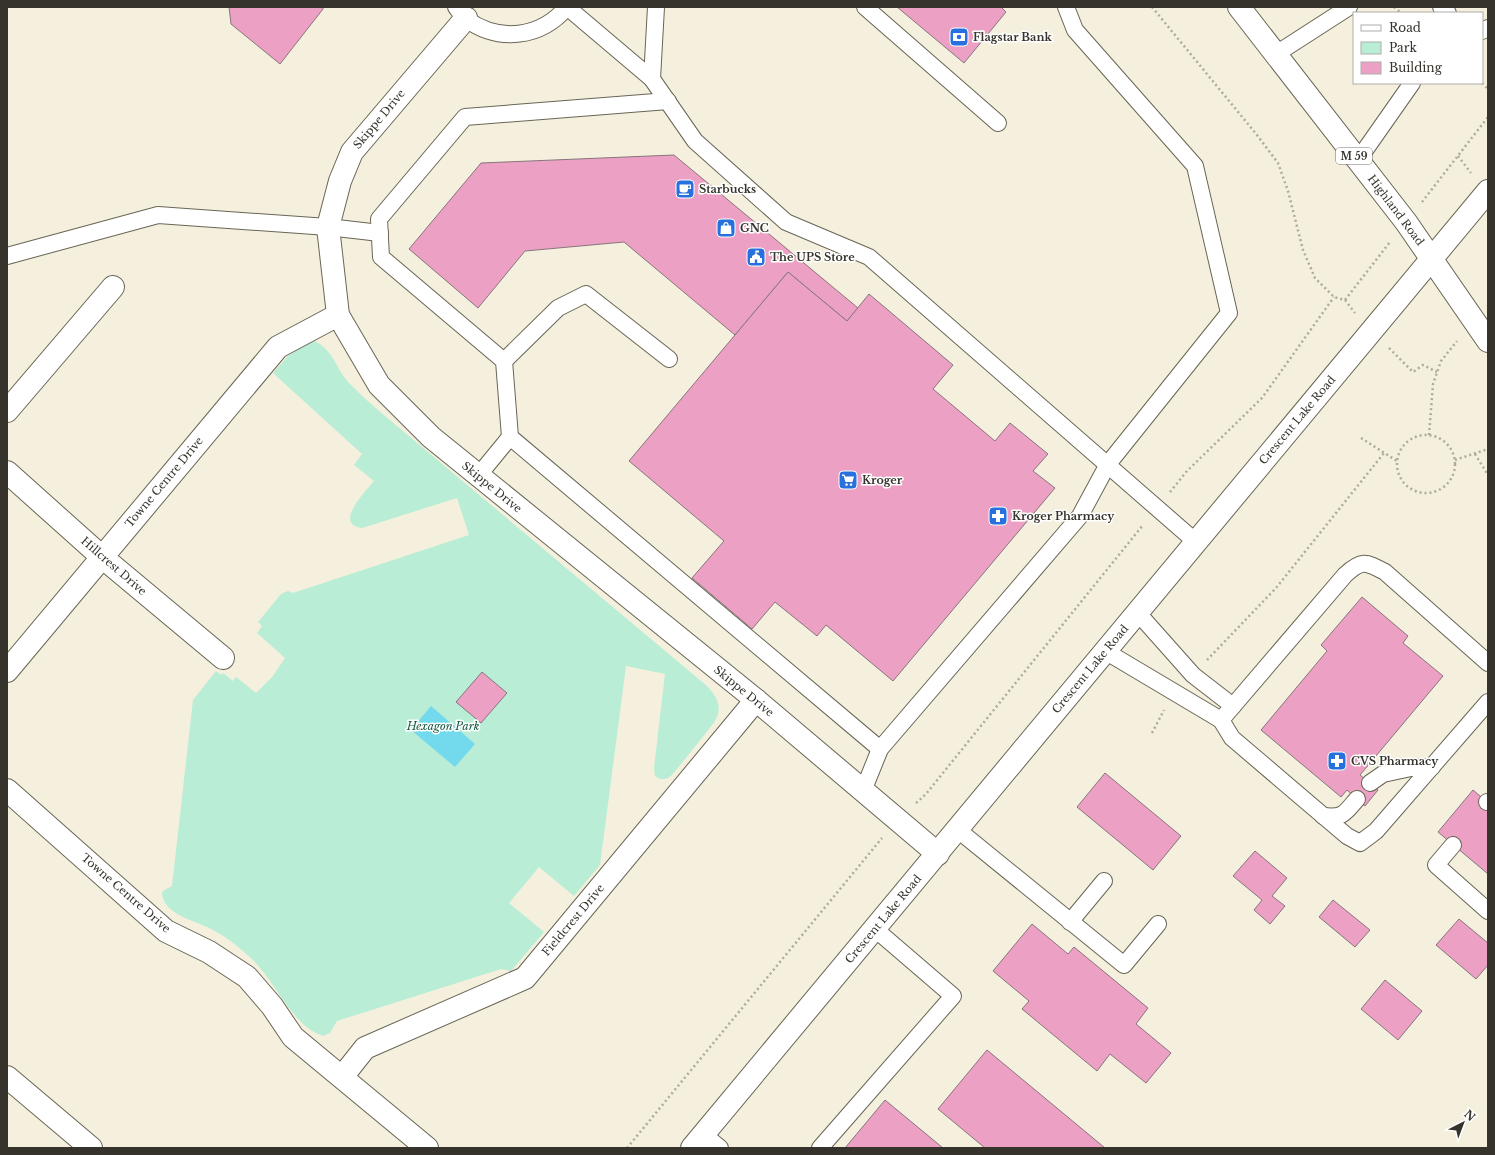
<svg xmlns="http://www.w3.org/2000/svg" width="1495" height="1155" font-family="'Libre Baskerville',serif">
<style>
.green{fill:#b9edd5}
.water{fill:#72daec}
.building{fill:#eca0c3;stroke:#87757d}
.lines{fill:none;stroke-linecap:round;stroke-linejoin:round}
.service-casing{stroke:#696555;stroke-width:18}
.minor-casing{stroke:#696555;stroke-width:24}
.tertiary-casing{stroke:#696555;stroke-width:24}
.trunk-casing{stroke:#696555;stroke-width:24}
.path{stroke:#aeab9c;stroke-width:2.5;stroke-dasharray:2 3;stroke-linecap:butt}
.service{stroke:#fff;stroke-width:16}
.minor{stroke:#fff;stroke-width:22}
.tertiary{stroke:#fff;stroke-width:22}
.trunk{stroke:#fff;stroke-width:22}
.labels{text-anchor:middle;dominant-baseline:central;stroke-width:3;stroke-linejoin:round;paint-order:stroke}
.shield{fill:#fff;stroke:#72706b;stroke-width:1}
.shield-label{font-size:10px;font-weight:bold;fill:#35332c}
.poi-label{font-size:11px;font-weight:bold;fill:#35332c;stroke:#fff;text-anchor:start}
.street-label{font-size:11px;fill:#35332c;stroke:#fff}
.park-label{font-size:11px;font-style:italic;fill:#11563e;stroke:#fff}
</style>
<rect width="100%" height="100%" fill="#f4f0dd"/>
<!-- green -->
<path class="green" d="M 312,340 C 334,349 335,368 350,384 C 361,395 373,406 385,416 L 707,686 C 719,699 723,709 713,724 L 673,774 C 666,780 663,781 655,776 L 654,768 L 665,674 L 626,666 L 600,865 L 574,896 L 539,867 L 509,903 L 544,932 L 511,971 L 501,969 L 337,1021 L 330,1033 L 323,1036 C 295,1027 279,990 260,968 C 253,959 244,952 236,945 C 227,938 218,932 207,927 C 192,920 162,913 162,892 L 166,889 L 172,886 L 193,700 L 216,671 L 221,675 L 223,673 L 233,681 L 236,677 L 256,693 L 273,676 L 285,658 L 257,633 L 262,626 L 258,622 L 281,594 L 288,591 L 293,593 L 469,535 L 457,498 L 362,528 C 333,524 365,492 374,481 L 354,465 L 362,454 L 273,373 L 288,356 Z"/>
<!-- water -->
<path class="water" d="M 431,706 L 475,744 L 455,767 L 411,730 Z"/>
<!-- building -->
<g class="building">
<path d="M 229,7 L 323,7 L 323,9 L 280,64 L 231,24 Z"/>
<path d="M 897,7 L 1001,7 L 1006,12 L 964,63 Z"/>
<path d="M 674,155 L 858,308 L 847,321 L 788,272 L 735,335 L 624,242 L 525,251 L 478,308 L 409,249 L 481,163 Z"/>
<path d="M 788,272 L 847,321 L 869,294 L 953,365 L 933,389 L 995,441 L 1010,423 L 1048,454 L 1033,471 L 1055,488 L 893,681 L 826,625 L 817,636 L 775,602 L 752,629 L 692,578 L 724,541 L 629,461 Z"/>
<path d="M 1362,597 L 1408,636 L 1403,643 L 1443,676 L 1360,775 L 1378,790 L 1365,806 L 1347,790 L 1341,797 L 1261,730 L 1327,651 L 1321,645 Z"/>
<path d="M 482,672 L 507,693 L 481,723 L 456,702 Z"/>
<path d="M 1105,773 L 1181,836 L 1153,870 L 1077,807 Z"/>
<path d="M 1473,790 L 1488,803 L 1488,874 L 1438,832 Z"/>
<path d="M 1255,851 L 1287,878 L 1272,896 L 1285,906 L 1270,924 L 1254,910 L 1262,900 L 1233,876 Z"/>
<path d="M 1333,900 L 1370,930 L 1355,947 L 1319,917 Z"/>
<path d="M 1459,919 L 1488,943 L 1488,965 L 1476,979 L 1436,945 Z"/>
<path d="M 1032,924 L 1068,954 L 1074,947 L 1148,1008 L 1136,1024 L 1171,1053 L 1146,1083 L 1110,1054 L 1097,1071 L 1022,1009 L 1029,1001 L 993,971 Z"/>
<path d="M 1385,980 L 1422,1011 L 1398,1040 L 1361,1009 Z"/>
<path d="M 987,1050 L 1105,1148 L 985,1148 L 938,1109 Z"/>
<path d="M 885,1100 L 943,1148 L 845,1148 Z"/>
</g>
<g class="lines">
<defs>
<g id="service">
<path d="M 456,7 C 459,11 462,16 466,19 C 499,43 541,38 567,7"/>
<path d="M 567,7 L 652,79 L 695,141 L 786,222 L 869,257 L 1196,542"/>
<path d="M 865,7 L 998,123"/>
<path d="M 1441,7 L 1448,13"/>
<path d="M 1482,31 L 1488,28"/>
<path d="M 1276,54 L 1349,7"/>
<path d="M 652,79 L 656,7"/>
<path d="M 668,101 L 465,117 L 379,219 L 381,257 L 504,361 L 510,437 L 880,749"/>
<path d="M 1358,160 L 1412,83"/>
<path d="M 7,256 L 158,215 L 328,227 L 380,233"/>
<path d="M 504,361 L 558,308 L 586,294 L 669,359"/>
<path d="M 478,476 L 510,437"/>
<path d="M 1137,612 L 1193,675 L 1233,706"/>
<path d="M 1105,651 L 1221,720"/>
<path d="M 1488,663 L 1385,572 C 1366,562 1362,559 1345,575 L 1221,720 L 1232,738 L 1347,836 L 1360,843 L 1376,831 L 1488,702"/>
<path d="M 1370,783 L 1383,774 L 1411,768 L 1432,767"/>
<path d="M 863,791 L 880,749 L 1080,516 L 1108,464 L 1229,313 L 1195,166 L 1075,30 L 1066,7"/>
<path d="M 1487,802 L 1488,802"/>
<path d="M 1323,816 C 1344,818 1344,814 1357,799"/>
<path d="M 958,830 L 1124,965 L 1158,924"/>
<path d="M 1453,845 L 1436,865 L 1488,911"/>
<path d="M 1070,922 L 1104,881"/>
<path d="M 703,1134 L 720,1148"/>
<path d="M 820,1148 L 953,996 L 875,929"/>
</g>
<g id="minor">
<path d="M 466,18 L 352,152 L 340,181 L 328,227 L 338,315 L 379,385 L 431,437 L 756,700 L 938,854"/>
<path d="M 7,411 L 113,287"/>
<path d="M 7,472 L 102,557 L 223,658"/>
<path d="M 7,671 L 278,347 L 338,315"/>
<path d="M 7,790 L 166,931 L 209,952 L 247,977 L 272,1006 L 293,1037 L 427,1148"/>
<path d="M 7,1077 L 91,1148"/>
<path d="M 342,1077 L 365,1048 L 525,978 L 756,700"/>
</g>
<path id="tertiary" d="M 692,1148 C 958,829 1223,510 1488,191"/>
<path id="trunk" d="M 1239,7 L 1406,222 L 1488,341"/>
</defs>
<!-- service casing -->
<use href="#service" class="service-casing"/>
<!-- minor casing -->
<use href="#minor" class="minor-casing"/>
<!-- tertiary casing -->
<use href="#tertiary" class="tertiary-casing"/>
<!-- trunk casing -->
<use href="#trunk" class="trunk-casing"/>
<!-- path -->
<g class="path">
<path d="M 1152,7 L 1257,135 L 1278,163 L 1288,191 L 1303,250 L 1315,278 L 1334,297 L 1345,300 L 1390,242"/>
<path d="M 1394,7 L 1401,13"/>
<path d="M 1482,83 L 1488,89"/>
<path d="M 1458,156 L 1471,173"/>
<path d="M 1422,202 L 1488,117"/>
<path d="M 1345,300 L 1355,313"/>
<path d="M 1389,348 L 1413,372 L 1423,365 L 1437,372"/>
<circle cx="1426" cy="464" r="29"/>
<path d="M 1429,435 L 1433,384 L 1441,361 L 1457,341"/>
<path d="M 1361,438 L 1397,461"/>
<path d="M 1475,454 L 1488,475"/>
<path d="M 1455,460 L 1488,449"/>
<path d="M 1170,492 L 1187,471 L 1262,398 L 1334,297"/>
<path d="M 1207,660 L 1276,588 L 1384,453"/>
<path d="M 1152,733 L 1164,710"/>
<path d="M 916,803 L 926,794 L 1143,525"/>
<path d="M 627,1148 L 882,838"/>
</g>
<!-- service -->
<use href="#service" class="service"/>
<!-- minor -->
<use href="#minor" class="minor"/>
<!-- tertiary -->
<use href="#tertiary" class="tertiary"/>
<!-- trunk -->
<use href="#trunk" class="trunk"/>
</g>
<!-- icons -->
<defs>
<symbol id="bank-square" viewBox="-11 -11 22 22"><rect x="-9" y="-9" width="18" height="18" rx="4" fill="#2671dd" stroke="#fff"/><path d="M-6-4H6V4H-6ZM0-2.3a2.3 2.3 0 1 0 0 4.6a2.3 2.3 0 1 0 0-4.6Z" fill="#fff"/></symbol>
<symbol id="cafe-square" viewBox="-11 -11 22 22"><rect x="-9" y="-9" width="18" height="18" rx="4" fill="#2671dd" stroke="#fff"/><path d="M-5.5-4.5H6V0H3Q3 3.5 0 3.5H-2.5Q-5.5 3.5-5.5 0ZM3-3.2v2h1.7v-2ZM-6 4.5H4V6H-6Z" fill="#fff"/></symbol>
<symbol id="shop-square" viewBox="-11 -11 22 22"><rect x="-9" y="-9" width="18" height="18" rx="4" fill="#2671dd" stroke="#fff"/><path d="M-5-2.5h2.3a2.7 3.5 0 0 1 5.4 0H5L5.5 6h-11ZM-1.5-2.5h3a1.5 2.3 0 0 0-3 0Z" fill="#fff"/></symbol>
<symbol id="civic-square" viewBox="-11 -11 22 22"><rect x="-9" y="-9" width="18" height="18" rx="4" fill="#2671dd" stroke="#fff"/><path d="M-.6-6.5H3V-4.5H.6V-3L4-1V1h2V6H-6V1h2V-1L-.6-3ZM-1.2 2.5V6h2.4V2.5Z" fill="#fff"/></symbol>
<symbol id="supermarket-square" viewBox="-11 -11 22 22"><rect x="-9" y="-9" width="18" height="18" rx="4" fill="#2671dd" stroke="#fff"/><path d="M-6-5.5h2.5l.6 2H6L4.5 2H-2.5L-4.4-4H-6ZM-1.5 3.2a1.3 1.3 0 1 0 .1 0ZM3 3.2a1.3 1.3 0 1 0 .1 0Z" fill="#fff"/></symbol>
<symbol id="pharmacy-square" viewBox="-11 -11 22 22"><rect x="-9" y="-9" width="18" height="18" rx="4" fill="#2671dd" stroke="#fff"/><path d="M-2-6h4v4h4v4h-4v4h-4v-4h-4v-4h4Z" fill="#fff"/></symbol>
</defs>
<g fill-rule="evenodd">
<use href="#bank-square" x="948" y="26" width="22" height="22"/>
<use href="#cafe-square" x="674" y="178" width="22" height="22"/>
<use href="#shop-square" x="715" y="217" width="22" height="22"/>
<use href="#civic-square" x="745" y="246" width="22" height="22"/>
<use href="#supermarket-square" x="837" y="469" width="22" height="22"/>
<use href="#pharmacy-square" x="987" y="505" width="22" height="22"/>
<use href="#pharmacy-square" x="1326" y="750" width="22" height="22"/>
</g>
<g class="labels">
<!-- shield labels -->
<rect class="shield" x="1336" y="148" width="36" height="16" rx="3"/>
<g class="shield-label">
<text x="1354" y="156">M 59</text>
</g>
<!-- poi labels -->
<g class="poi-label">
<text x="973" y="37">Flagstar Bank</text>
<text x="699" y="189">Starbucks</text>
<text x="740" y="228">GNC</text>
<text x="770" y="257">The UPS Store</text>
<text x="862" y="480">Kroger</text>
<text x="1012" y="516">Kroger Pharmacy</text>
<text x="1351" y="761">CVS Pharmacy</text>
</g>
<!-- street labels -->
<g class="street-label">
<text transform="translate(379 119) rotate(-50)">Skippe Drive</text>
<text transform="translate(1396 210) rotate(53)">Highland Road</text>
<text transform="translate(1297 420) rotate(-50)">Crescent Lake Road</text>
<text transform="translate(164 482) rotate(-50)">Towne Centre Drive</text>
<text transform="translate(492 487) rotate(39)">Skippe Drive</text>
<text transform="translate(114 566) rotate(41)">Hillcrest Drive</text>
<text transform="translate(1090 669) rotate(-50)">Crescent Lake Road</text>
<text transform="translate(744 691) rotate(39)">Skippe Drive</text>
<text transform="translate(126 893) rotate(41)">Towne Centre Drive</text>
<text transform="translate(883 919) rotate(-50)">Crescent Lake Road</text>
<text transform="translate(573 920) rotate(-50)">Fieldcrest Drive</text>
</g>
<!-- park labels -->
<g class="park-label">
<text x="443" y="726">Hexagon Park</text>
</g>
</g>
<!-- border -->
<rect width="1495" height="1155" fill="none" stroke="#35332c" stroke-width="16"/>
<!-- legend -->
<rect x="1353" y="12" width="130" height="72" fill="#ffffff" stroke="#aeadab"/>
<rect x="1361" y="25" width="20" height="6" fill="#ffffff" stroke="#aeadab"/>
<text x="1389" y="32" font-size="12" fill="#35332c">Road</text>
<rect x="1361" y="42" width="20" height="12" fill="#b9edd5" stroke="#aeadab"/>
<text x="1389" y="52" font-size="12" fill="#35332c">Park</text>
<rect x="1361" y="62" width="20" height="12" fill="#eca0c3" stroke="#aeadab"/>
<text x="1389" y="72" font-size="12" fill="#35332c">Building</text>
<!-- north arrow -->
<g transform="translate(1463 1123) rotate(42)" stroke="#ffffff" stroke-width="3" paint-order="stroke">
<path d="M0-3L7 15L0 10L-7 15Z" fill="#35332c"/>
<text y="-6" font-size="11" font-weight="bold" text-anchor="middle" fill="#35332c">N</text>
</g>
</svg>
